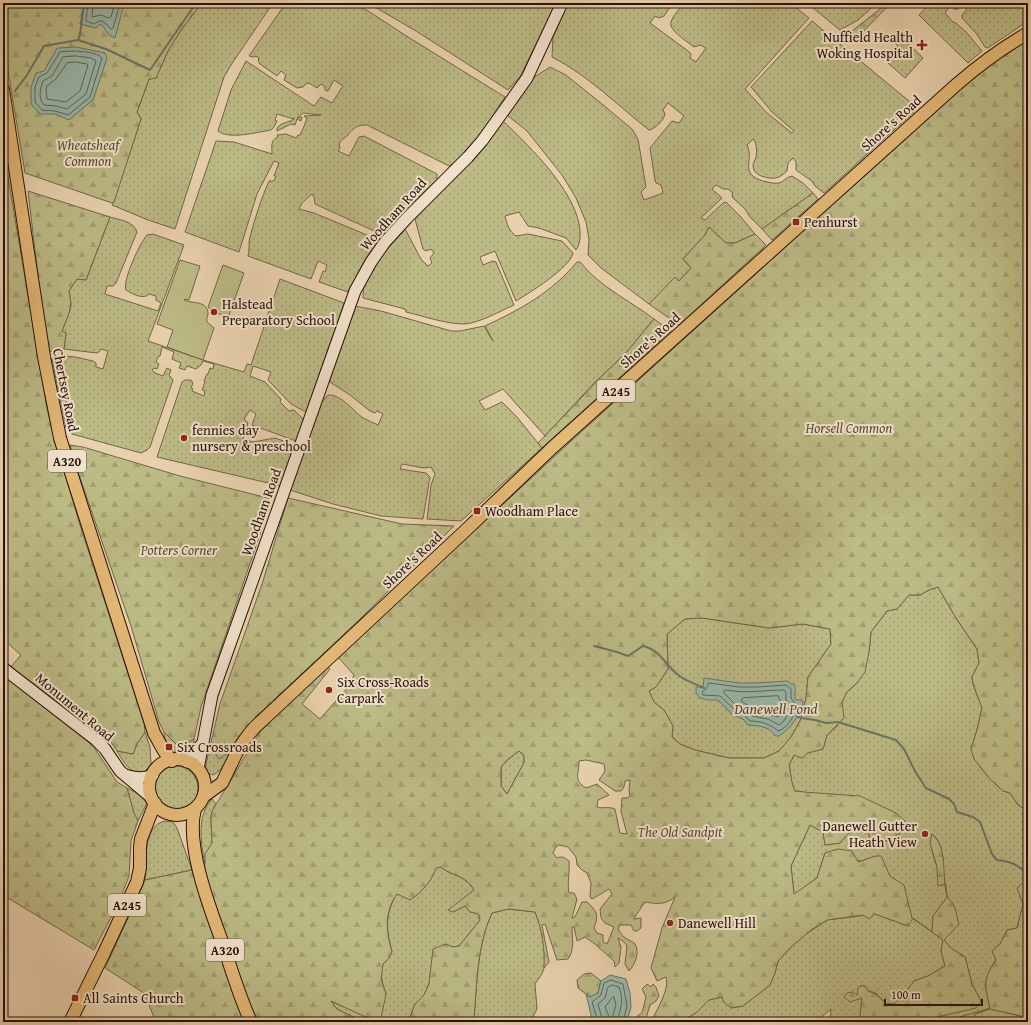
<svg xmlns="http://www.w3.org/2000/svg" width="1031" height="1025" font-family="'Gentium Book Plus',serif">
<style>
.grass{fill:url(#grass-dots);stroke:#716546;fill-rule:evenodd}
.forest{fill:url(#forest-firs);stroke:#716546;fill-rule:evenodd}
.pitch{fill:#bcba85;stroke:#716546}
.water{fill:#98b7a8;stroke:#6a7468}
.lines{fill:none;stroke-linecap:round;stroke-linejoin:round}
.shore{stroke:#5f6458;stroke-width:1}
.stream{stroke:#6a7468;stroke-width:2}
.secondary-casing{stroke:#261007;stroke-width:13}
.primary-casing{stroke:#261007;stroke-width:14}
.secondary{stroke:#f1e1ca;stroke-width:11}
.primary{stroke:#e4b876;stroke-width:12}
.poi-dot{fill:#8f2418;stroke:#f1e1ca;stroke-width:1.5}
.labels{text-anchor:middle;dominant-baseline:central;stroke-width:4;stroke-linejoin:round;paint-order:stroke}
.shield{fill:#f1e1ca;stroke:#634f42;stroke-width:1}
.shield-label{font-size:13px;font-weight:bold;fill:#261007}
.poi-label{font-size:14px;fill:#261007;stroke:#f1e1ca;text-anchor:start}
.street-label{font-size:14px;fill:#261007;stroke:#f1e1ca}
.park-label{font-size:14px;font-style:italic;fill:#5a4c33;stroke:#f1e1ca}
.water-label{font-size:15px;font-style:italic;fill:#4e4a3f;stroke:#f1e1ca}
</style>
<defs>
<pattern id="grass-dots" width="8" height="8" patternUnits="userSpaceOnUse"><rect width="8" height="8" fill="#bcba85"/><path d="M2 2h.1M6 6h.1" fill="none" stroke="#a19f71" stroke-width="1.8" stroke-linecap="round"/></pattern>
<pattern id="forest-firs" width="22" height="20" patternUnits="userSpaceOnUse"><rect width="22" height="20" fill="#bcba85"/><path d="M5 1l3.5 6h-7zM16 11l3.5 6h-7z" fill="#a19f71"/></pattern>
</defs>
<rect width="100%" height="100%" fill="#e9d1ad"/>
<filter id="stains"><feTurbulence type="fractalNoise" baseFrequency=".005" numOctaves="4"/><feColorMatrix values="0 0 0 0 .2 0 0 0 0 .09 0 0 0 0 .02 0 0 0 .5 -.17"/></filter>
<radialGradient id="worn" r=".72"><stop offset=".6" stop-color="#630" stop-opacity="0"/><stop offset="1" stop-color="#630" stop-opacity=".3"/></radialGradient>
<!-- grass -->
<g class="grass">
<path d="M 202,3 L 273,3 L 231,65 L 224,77 L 175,229 L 148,220 L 112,205 L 141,119 L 137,112 L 149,79 L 156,78 L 168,51 L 181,30 Z"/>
<path d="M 286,3 L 352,3 L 368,11 L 408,37 L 505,97 C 492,117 470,155 449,166 L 367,125 C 356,125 354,128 348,135 C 344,139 342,138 339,144 L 340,148 L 338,151 L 349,156 L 359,137 L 364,136 L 437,174 L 437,180 L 406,209 L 383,235 L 315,204 L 314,197 L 312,194 L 302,203 L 299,209 L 314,213 L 379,240 L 366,258 L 348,292 L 319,282 L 323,271 L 325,272 L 327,265 L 318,261 L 311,279 L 248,256 C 250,249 248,244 250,237 C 255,218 261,199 269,181 L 274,181 L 276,176 L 274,176 L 279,163 L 274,161 L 257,194 L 239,252 L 185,232 L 216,141 L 234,142 L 272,154 C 272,147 270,140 278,137 L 277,135 L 286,134 L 296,138 L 298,135 L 300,135 C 303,129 305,124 307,118 L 304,116 L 321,115 L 303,113 L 297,118 L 302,117 L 301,121 L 297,119 L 295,125 L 291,124 L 277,131 L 277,128 C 282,122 288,123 294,119 L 277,114 L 275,120 L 277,121 L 274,127 L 271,130 C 258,132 229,140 218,131 L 231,90 L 246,61 L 314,106 L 321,97 L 332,103 L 343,86 L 334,80 L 328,91 L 325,90 L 325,87 L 321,84 L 317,88 L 309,83 L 306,84 L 303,87 L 297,88 L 284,80 L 286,75 L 281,71 L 277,76 L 260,64 L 258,61 L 259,58 L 256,56 L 254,57 L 249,56 Z"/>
<path d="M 368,3 L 556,3 L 520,77 L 508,90 L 416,31 Z"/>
<path d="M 568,3 L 673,3 L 664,16 L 659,18 L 655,16 L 650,23 L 688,51 L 691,54 L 690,58 L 696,62 L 706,48 L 700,45 L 694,47 C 688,42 668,30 671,22 C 673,15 680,9 684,3 L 790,3 L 809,18 L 745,89 L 767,113 L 792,133 L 794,131 L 772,112 L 751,87 L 812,21 L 915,106 L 916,110 L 824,193 L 815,186 L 812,181 L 796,170 L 796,162 L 793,158 L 788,163 L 787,171 C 784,174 780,177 776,178 C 768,179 753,176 753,166 C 753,163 755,160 756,157 C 757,152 757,143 753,139 L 747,145 C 755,160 738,173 763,181 C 768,182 774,184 779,183 C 784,182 786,177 792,176 L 803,183 L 813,193 L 762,229 L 750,217 L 745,209 L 733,198 L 732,195 L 733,193 L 728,189 L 723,189 L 716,185 L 712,189 L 722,198 L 701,218 L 705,220 L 723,203 L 726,202 L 740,216 L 755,234 L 735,243 L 726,243 L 709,227 L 705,235 L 683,259 L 691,268 L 679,281 L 675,278 L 649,304 L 601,268 L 588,255 L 589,239 L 586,222 L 576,198 L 562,175 L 527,131 L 507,115 L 533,78 L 550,67 L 566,75 L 602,104 L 632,129 L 638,139 L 646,187 L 641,192 L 644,200 L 663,193 L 661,185 L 656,183 L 655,180 L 650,148 L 672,121 L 679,123 L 684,116 L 668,103 L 663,110 L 665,114 C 664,120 655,129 649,130 C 618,106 588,75 552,57 L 553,37 Z"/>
<path d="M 807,3 L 877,3 L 858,20 L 840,30 Z"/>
<path d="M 930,3 L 1028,3 L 1028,25 L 1025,23 L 988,48 L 985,47 L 976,33 L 962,18 L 962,15 L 967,9 L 962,5 L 958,9 L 954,9 L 950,6 L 945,13 L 953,22 L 956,23 L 966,32 L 982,51 L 968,63 L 919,15 Z"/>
<path d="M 901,37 L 923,58 L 905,78 L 888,63 L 895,56 L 891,52 L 898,46 L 895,43 Z"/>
<path d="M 503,121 C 530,147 584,198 580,239 C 579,243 579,246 576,250 L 566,238 L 539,228 L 528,226 L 519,212 L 505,216 C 507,224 509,231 516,236 L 528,234 L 562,241 L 573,253 C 570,268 529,293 516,301 L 495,251 L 480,257 L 483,265 L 493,261 L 496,262 L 514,305 C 500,311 480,323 464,324 C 446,324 423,316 406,312 L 405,309 L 363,298 C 363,293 363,288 365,283 C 369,267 394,242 405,229 L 421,259 L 428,266 L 432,263 L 430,258 L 434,253 L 431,249 L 426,251 L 423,249 L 415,219 L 478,151 Z"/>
<path d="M 110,217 C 119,220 134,221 137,232 L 116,283 L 113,286 L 107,286 L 105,294 L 158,311 L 161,303 L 156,300 L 156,296 L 149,294 C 144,300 132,294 126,290 C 122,281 140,243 147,235 L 153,234 L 184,245 L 148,341 L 203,360 L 244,372 L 247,364 L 251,365 L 280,279 L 344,303 L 344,304 L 306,412 L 291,404 L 268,380 L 271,372 L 253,366 L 250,376 L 265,382 L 281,399 L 280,402 L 289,411 L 294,410 L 304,420 L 296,441 L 252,425 L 256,414 L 250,410 L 244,419 L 248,423 L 243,439 L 253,442 L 275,438 L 295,445 L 281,486 L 157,457 L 182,382 L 185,380 L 191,380 L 193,383 L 191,388 L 193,389 L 192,391 L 204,396 L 205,391 L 202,390 L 205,382 L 204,381 L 207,374 L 208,374 L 210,368 L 213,369 L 214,364 L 203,361 L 201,365 L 196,369 L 187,366 L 185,370 L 179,368 L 181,363 L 172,359 L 174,352 L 162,347 L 160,356 L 158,357 L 156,362 L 159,364 L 157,369 L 154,368 L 152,370 L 155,373 L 163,376 L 167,368 L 171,370 L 169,375 L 173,380 L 150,447 L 147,450 L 141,453 L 72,434 L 66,428 L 52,359 C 65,353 79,358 93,361 L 96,363 L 96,367 L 103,369 L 108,351 L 101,349 L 99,352 L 97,353 L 64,349 L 66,333 L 62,331 L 69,313 L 71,305 L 69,291 L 77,279 L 86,280 Z"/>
<path d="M 577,262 L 580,262 C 600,287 629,300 654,319 L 625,354 L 593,384 L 545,436 L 503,389 L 479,401 L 485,410 L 502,402 L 516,416 L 542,448 L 461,521 L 427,519 L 431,485 L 435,474 L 431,467 L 424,468 L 402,464 L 400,469 L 426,473 L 430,477 L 423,519 L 381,516 L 333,504 L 290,490 L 321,403 L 328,395 C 341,394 353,411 363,418 C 368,420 373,423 378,425 L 383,414 L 377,411 L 375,413 L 370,411 L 350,395 L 330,382 L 330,378 L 355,306 L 381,311 L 451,331 L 460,331 L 484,326 L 493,341 L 485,326 C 521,309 551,293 577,262 Z"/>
<path d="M 938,587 L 956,618 L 977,649 L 979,663 L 972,677 L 973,684 L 982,708 L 977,730 L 971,749 L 980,767 L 990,779 L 1003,791 L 1010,793 L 1018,805 L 1028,811 L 1028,876 L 1025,881 L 1020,897 L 1023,904 L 1017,928 L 1007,930 L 1000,944 L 992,951 L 996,960 L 993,965 L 985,984 L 990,1009 L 943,1022 L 916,1022 L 981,1001 L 972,984 L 965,957 L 952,949 L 943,940 L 948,897 L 933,916 L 932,932 L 943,940 L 941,951 L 945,966 L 928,976 L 914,981 L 905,993 L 895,1004 L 886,1004 C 883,1001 880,997 877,994 C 870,989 859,992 855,999 L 862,998 L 860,1016 L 857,1022 L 830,1022 L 831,1009 L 816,1022 L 681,1022 L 697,1012 L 709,1000 L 722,997 L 731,1008 L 743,1006 L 770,985 L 775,973 L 778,961 L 791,947 L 802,937 L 827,920 L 875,914 L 908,926 L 890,876 L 876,856 C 858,866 844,858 825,853 L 817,878 L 794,895 L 791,866 L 810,825 L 823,832 L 825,845 L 840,843 C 849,832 853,826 868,830 L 870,839 L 874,844 L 888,841 L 900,834 L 804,792 L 795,791 C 791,783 791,774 789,765 L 794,755 L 823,749 L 827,735 L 837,726 L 842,702 L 847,692 L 857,683 L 869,652 L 871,632 L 887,611 L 897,609 L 909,595 L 920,595 L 929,590 ZM 932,834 C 942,841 943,856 943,868 L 937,867 C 933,854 929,847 932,834 Z"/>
<path d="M 702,618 L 769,628 L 803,624 L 830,629 L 831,644 L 808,677 L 806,698 L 801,719 L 791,737 L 779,751 L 764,758 L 729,758 L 695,750 L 680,744 L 672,737 L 673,726 L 664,710 L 654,702 L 649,691 L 656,687 L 668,669 L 667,634 L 685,619 Z"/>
<path d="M 145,732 L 150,747 L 151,764 C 138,786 124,763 117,751 L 133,754 L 137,744 Z"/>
<path d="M 164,732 L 174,742 L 185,742 L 194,739 C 193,762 165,755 164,732 Z"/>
<path d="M 210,747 L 215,753 L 227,754 L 230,750 C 229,759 221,772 213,775 L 207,773 L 205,768 Z"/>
<path d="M 519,751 L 524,756 L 524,763 L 507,794 L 501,786 L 501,767 L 507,760 Z"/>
<circle cx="176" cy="788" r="22"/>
<path d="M 127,788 L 139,794 L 147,803 L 138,821 L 134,814 Z"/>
<path d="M 212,799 L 216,804 C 207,818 213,827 212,842 C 212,849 207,857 205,864 C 201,843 196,816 212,799 Z"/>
<path d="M 165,821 L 173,822 L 177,828 L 192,870 L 145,880 C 147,862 142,826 165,821 Z"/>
<path d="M 436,867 L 441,867 C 453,877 466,875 474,890 L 453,912 L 465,906 L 470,912 C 477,913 479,914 480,920 L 459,946 L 453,947 L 445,944 L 431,969 L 429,984 L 424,995 L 415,1004 L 408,1022 L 363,1022 L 337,1009 L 331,1001 L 343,1007 L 386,994 C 383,985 378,971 384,962 C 387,959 390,956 392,951 C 386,931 385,912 397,894 L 417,895 L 429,882 Z"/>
<path d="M 508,909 L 535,912 C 541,925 548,953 544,968 C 543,974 538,979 535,984 L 537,1009 L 530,1022 L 479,1022 L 474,1018 C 477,983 477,945 492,913 Z"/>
<path d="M 990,1009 L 1021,1016 L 1025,1022 L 972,1022 L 975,1014 Z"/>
</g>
<!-- forest -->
<g class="forest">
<path d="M 3,3 L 202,3 L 181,30 L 168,51 L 156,78 L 149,79 L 137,112 L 141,119 L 114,202 L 112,203 L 25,173 L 3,41 Z"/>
<path d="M 885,3 L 888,6 L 854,41 L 847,35 L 880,9 Z"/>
<path d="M 1028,40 L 1028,811 L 1018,805 L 1010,793 L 1003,791 L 990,779 L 974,759 L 971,749 L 977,730 L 982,708 L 973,684 L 972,677 L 979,663 L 977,649 L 956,618 L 938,587 L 929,590 L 920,595 L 909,595 L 897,609 L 887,611 L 871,632 L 869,652 L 865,672 L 857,683 L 847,692 L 842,702 L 844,718 L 827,735 L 823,749 L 808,753 L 802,758 L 794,755 L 789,765 C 791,774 791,783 795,791 L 804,792 L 860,796 L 896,813 L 905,821 L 906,827 C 897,838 887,841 874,844 L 870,839 L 868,830 C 853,826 849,832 840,843 L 825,845 L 823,832 L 810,825 L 791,866 L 794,894 L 817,878 L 825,853 L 838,849 L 852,851 L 858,862 C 866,860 874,855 881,856 L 890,876 L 904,885 L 912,918 L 932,932 L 933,916 L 947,897 L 946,884 L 938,886 L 937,867 L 930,843 L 932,834 C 949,849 941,876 947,896 C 948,899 951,901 953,903 C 956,909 957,918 959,924 L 944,940 L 952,949 L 965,957 L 972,984 L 981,1001 L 976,1008 L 916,1022 L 857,1022 L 860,1016 L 862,998 L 850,1002 L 844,997 L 847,993 L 853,992 L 857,995 L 858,988 L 862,985 L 866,987 L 868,991 L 876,994 L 886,1004 L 894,1004 L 905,993 L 914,981 L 928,976 L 945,966 L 941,951 L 943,940 L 913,918 L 908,926 L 875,914 L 869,919 L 863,915 L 827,920 L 811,930 L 791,947 L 778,961 L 775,973 L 770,985 L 743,1006 L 731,1008 L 724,1002 L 722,997 L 709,1000 L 697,1012 L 681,1022 L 651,1022 C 656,1011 670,989 666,977 L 657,981 L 651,968 L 662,928 L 675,897 C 665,905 657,904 645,902 L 636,915 L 634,919 L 641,918 L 641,928 L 637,931 L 634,931 L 631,925 L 620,925 L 618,929 C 620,932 622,935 624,937 C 628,940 632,941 635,944 C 640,952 635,965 629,971 L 625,964 L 627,946 L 624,942 L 618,938 L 621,947 L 619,963 L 615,967 L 614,961 L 595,944 L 585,937 L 577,941 L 574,927 L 572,927 C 572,937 575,950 568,959 L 557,960 L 545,924 L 542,925 L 549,962 L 544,968 C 545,949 542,929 535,912 L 509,909 L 492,913 C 477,945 477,983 474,1018 L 479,1022 L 408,1022 L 415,1004 L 424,995 L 429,984 L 433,949 L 445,944 L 453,947 L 459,946 L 480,920 C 479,914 477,913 470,912 L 465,906 L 453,912 L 448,910 L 474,890 C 466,875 453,877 441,867 L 436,868 C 432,881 422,892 410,900 L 397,894 C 384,912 386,931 392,952 L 389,958 L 383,964 L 381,980 L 386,994 L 381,1018 L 368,1018 L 331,1001 L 337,1009 L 363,1022 L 156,1022 L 144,993 L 105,968 L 136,901 L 145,880 L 192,870 L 205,864 L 205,854 L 212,843 L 211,817 L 212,811 L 260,732 L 327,666 L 330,669 L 302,704 L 320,719 L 350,685 L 354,675 L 338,657 L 568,444 L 982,69 ZM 702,618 L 769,628 L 803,624 L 830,629 L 831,644 L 808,677 L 806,698 L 801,719 L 791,737 L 779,751 L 764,758 L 729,758 L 695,750 L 680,744 L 672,737 L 673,726 L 664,710 L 654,702 L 649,691 L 656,687 L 668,669 L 667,634 L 685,619 ZM 519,751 L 524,756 L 524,763 L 507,794 L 501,786 L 501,767 L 507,760 ZM 586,760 L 604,764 L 605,771 L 599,780 L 615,791 L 621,791 L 624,787 L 625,781 L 630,780 L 629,790 L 630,796 L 627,798 L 622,798 L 621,811 L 627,834 L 620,833 L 615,809 C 607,806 603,809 597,807 L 598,800 L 609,795 L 597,784 L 586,788 C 573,780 579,774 579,761 ZM 559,845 L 568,847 L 576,857 L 577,865 L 582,870 L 587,873 L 591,883 L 590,897 L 592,899 L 609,889 L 612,894 L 600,909 L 601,918 L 605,923 L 614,927 L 607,944 L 603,942 L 603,935 L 597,933 L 594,928 C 599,915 597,911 587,902 L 582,902 L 575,917 L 572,918 L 577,899 L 574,893 L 569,893 C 567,883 570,872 569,861 C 564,857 562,856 557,858 L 553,853 L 556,847 Z"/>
<path d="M 3,147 L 47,409 L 54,437 L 80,525 L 144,723 L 145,732 L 137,744 L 133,754 L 117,751 L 109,739 L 95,728 L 10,668 L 21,655 L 3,639 Z"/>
<path d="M 28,191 L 110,217 L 86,280 L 77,279 L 69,291 L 71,304 L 69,313 L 62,331 L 66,333 L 64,349 L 47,352 Z"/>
<path d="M 813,193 L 818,199 L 772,240 L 762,229 Z"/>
<path d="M 709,227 L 726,243 L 735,243 L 755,234 L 766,245 L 679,325 L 649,304 L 675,277 L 679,281 L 691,268 L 683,259 L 705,235 Z"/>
<path d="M 654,319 L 671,331 L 542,448 L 538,443 L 604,374 L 625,354 Z"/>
<path d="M 70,445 L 83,447 L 180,476 L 272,499 L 201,707 L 194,739 L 179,747 L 164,732 L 159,722 L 131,626 L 76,466 Z"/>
<path d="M 288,498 L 402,524 L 454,526 L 359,620 L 254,719 L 240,735 L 227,754 L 219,759 L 215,753 L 210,747 L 220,704 L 263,581 Z"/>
<path d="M 3,675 L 71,727 L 93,746 L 117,782 L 127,788 L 134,813 L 138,821 L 131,841 L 129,876 L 118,904 L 94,950 L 3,895 Z"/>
<path d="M 1028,876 L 1028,1022 L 1025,1022 L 1021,1016 L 990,1009 L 975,1014 L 972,1022 L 943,1022 L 990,1008 C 985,986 982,980 996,960 L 992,951 L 1000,944 L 1007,930 L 1017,928 L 1023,904 L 1017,888 L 1025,881 Z"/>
<path d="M 591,973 L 601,981 L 598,993 L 590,997 L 578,988 L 577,980 L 584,974 Z"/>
<path d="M 647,984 L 651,987 L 653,984 L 656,987 L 659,996 L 656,1001 L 650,1005 L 645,1022 L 635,1022 L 637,1016 L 642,1013 L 646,997 L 642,989 Z"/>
</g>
<!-- pitch -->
<g class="pitch">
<path d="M 180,260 L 200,266 L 189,300 L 185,299 L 184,300 C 192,304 207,300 208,313 C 208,316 206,319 207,322 L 214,328 L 203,360 L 167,347 L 173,330 L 157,324 Z"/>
<path d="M 223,265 L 244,273 L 229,315 L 227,317 L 212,311 L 208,307 Z"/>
</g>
<!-- water -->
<g class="water">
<path d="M 84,3 L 127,3 L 123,8 L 115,38 L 109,35 L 102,25 L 100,24 L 96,28 L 80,24 Z"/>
<path d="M 76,47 L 105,53 L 107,58 L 93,100 L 69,120 L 55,114 L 40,114 L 31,104 L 31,87 L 36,73 L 44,71 L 57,48 Z"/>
<path d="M 704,678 L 739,683 L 757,683 L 788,681 L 791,684 L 794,684 C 797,689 793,695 796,700 L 802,700 L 803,703 C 799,717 791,728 779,736 L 775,736 C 770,726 758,726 748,725 L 743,719 L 733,715 L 718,700 L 708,700 L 700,698 L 696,693 L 696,687 L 703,687 Z"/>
<path d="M 610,975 L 626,979 L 630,993 L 631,1007 L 627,1022 L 596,1022 L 592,1019 L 586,994 L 590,997 L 598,993 L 601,981 Z"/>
</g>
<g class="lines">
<!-- shore -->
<g class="shore">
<path d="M 88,3 L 86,21 L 94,24 L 99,21 L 103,21 L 111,29 L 113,28 L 119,7 L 122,3"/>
<path d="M 93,3 L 92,17 L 101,15 L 109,18 L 111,17 L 115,3"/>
<path d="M 76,51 C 84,52 96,52 102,58 L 90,97 L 68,115 L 55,111 L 42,110 L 35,102 L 35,87 L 39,77 L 47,73 L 60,52 Z"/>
<path d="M 76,56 L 91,58 L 96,61 L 86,94 L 67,109 L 56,106 L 44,105 C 38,98 40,89 43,81 L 52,76 L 63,57 Z"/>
<path d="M 76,62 L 87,64 L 88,65 L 80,91 L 66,102 L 47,99 L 46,89 L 47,86 L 56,79 L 67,63 Z"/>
<path d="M 709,683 L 739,687 L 757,687 L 786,685 L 791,689 L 791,698 L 797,706 C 794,716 788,728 778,731 C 771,724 760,721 750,721 L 745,716 L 736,711 L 720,696 L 703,695 L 702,692 L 706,689 Z"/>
<path d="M 726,690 C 747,694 763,690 784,690 L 786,692 L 786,700 L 791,709 L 784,721 L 779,725 L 768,719 L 752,716 L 748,712 L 739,708 L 724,693 L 724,691 Z"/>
<path d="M 778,696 L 784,709 L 778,717 L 755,710 L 741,701 L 743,698 Z"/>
<path d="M 614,997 L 616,1005 L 612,1018 L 610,1019 L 605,1007 L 612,998 Z"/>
<path d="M 598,1022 L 592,1002 L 601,995 L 604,983 L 611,980 L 623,984 L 627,1006 L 623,1022"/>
<path d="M 603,1022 L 598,1004 L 605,998 L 608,987 L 612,985 L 619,987 C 625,1004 619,1007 618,1022"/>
</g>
<!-- stream -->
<g class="stream">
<path d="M 78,40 C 81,35 83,10 84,3"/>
<path d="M 15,91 L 27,75 L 44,46 L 78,40 L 106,49 L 150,70 L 196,3"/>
<path d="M 594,646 L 617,652 L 628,656 L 643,646 C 661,650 667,668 681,677 C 688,682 696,684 704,688"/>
<path d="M 797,716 L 801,718 L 815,720 L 826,723 L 838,722 L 896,740 L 904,749 L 916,773 L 926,788 L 949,799 L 954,804 L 957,812 L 973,817 L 980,822 L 992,854 L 997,860 C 1010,861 1020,865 1028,875"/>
</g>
<defs>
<g id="secondary">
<path d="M 3,668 L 96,740 L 105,749 L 120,771 L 152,798"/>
<path d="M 187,762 L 201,745"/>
<path d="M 198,769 L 212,695 L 355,291 L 371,262 L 385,242 L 407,218 L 468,157 L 482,141 L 500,116 L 527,78 L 562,3"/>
<path d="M 125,775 C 135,778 143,779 153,775"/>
</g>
<g id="primary">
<path d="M 3,89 L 44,357 L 60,438 L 154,733 L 164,751 L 172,761"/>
<circle cx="177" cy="787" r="28"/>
<path d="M 204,796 L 222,783 L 239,748 L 249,734 L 255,727 L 466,530 L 552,448 L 956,85 C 979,65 1002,48 1028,33"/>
<path d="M 195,809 C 185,846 211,911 224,947 C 232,972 240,998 251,1022"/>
<path d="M 70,1022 L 104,953 L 137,882 L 140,868 L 140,847 L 141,839 L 155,803"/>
</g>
</defs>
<!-- secondary casing -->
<use href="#secondary" class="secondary-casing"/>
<!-- primary casing -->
<use href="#primary" class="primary-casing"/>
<!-- secondary -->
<use href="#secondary" class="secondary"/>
<!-- primary -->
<use href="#primary" class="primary"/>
</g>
<!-- markers -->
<g class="poi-dot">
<path d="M920 39h4v4h4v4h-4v4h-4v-4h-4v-4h4z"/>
<rect x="792" y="218" width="8" height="8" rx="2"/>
<circle cx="214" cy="312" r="4"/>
<circle cx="184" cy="438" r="4"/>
<rect x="473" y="507" width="8" height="8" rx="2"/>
<circle cx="329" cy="690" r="4"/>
<rect x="165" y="743" width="8" height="8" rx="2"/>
<circle cx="925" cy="834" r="4"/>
<circle cx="670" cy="923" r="4"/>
<rect x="71" y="994" width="8" height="8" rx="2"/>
</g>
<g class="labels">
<!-- shield labels -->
<g class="shield">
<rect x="597" y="380" width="38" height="22" rx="3"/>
<rect x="48" y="450" width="38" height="22" rx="3"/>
<rect x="108" y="894" width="38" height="22" rx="3"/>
<rect x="206" y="939" width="38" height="22" rx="3"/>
</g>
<g class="shield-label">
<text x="616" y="391">A245</text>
<text x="67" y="461">A320</text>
<text x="127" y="905">A245</text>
<text x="225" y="950">A320</text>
</g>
<!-- poi labels -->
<g class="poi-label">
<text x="913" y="37" text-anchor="end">Nuffield Health<tspan x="913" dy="16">Woking Hospital</tspan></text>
<text x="804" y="222">Penhurst</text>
<text x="222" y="304">Halstead<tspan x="222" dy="16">Preparatory School</tspan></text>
<text x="192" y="430">fennies day<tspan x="192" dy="16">nursery &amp; preschool</tspan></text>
<text x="485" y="511">Woodham Place</text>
<text x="337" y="682">Six Cross-Roads<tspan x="337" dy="16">Carpark</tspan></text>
<text x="177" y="747">Six Crossroads</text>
<text x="917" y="826" text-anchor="end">Danewell Gutter<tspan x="917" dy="16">Heath View</tspan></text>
<text x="678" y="923">Danewell Hill</text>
<text x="83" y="998">All Saints Church</text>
</g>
<!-- street labels -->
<g class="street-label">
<text transform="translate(891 123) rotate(-42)">Shore's Road</text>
<text transform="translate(393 214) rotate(-48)">Woodham Road</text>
<text transform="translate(650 340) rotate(-42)">Shore's Road</text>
<text transform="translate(66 390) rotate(79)">Chertsey Road</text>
<text transform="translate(261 512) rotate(-70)">Woodham Road</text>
<text transform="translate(412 560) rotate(-43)">Shore's Road</text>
<text transform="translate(75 707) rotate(40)">Monument Road</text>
</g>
<!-- park labels -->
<g class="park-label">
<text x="88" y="145">Wheatsheaf<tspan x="88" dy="16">Common</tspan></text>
<text x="849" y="428">Horsell Common</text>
<text x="179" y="550">Potters Corner</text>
<text x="680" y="832">The Old Sandpit</text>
</g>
<!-- water labels -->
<g class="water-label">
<text x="776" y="708">Danewell Pond</text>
</g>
</g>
<!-- margin -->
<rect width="1031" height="1025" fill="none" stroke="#e9d1ad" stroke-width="16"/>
<rect x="4" y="4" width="1023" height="1017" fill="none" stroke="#261007" stroke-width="2"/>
<rect x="8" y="8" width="1015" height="1009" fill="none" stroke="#261007"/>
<!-- scale -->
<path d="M885 999v6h97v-6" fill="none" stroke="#261007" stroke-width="2"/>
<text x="891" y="999" font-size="12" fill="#261007" stroke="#f1e1ca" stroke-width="3" paint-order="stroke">100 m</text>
<rect width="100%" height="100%" filter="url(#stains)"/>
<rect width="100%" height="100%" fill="url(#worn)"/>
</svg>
